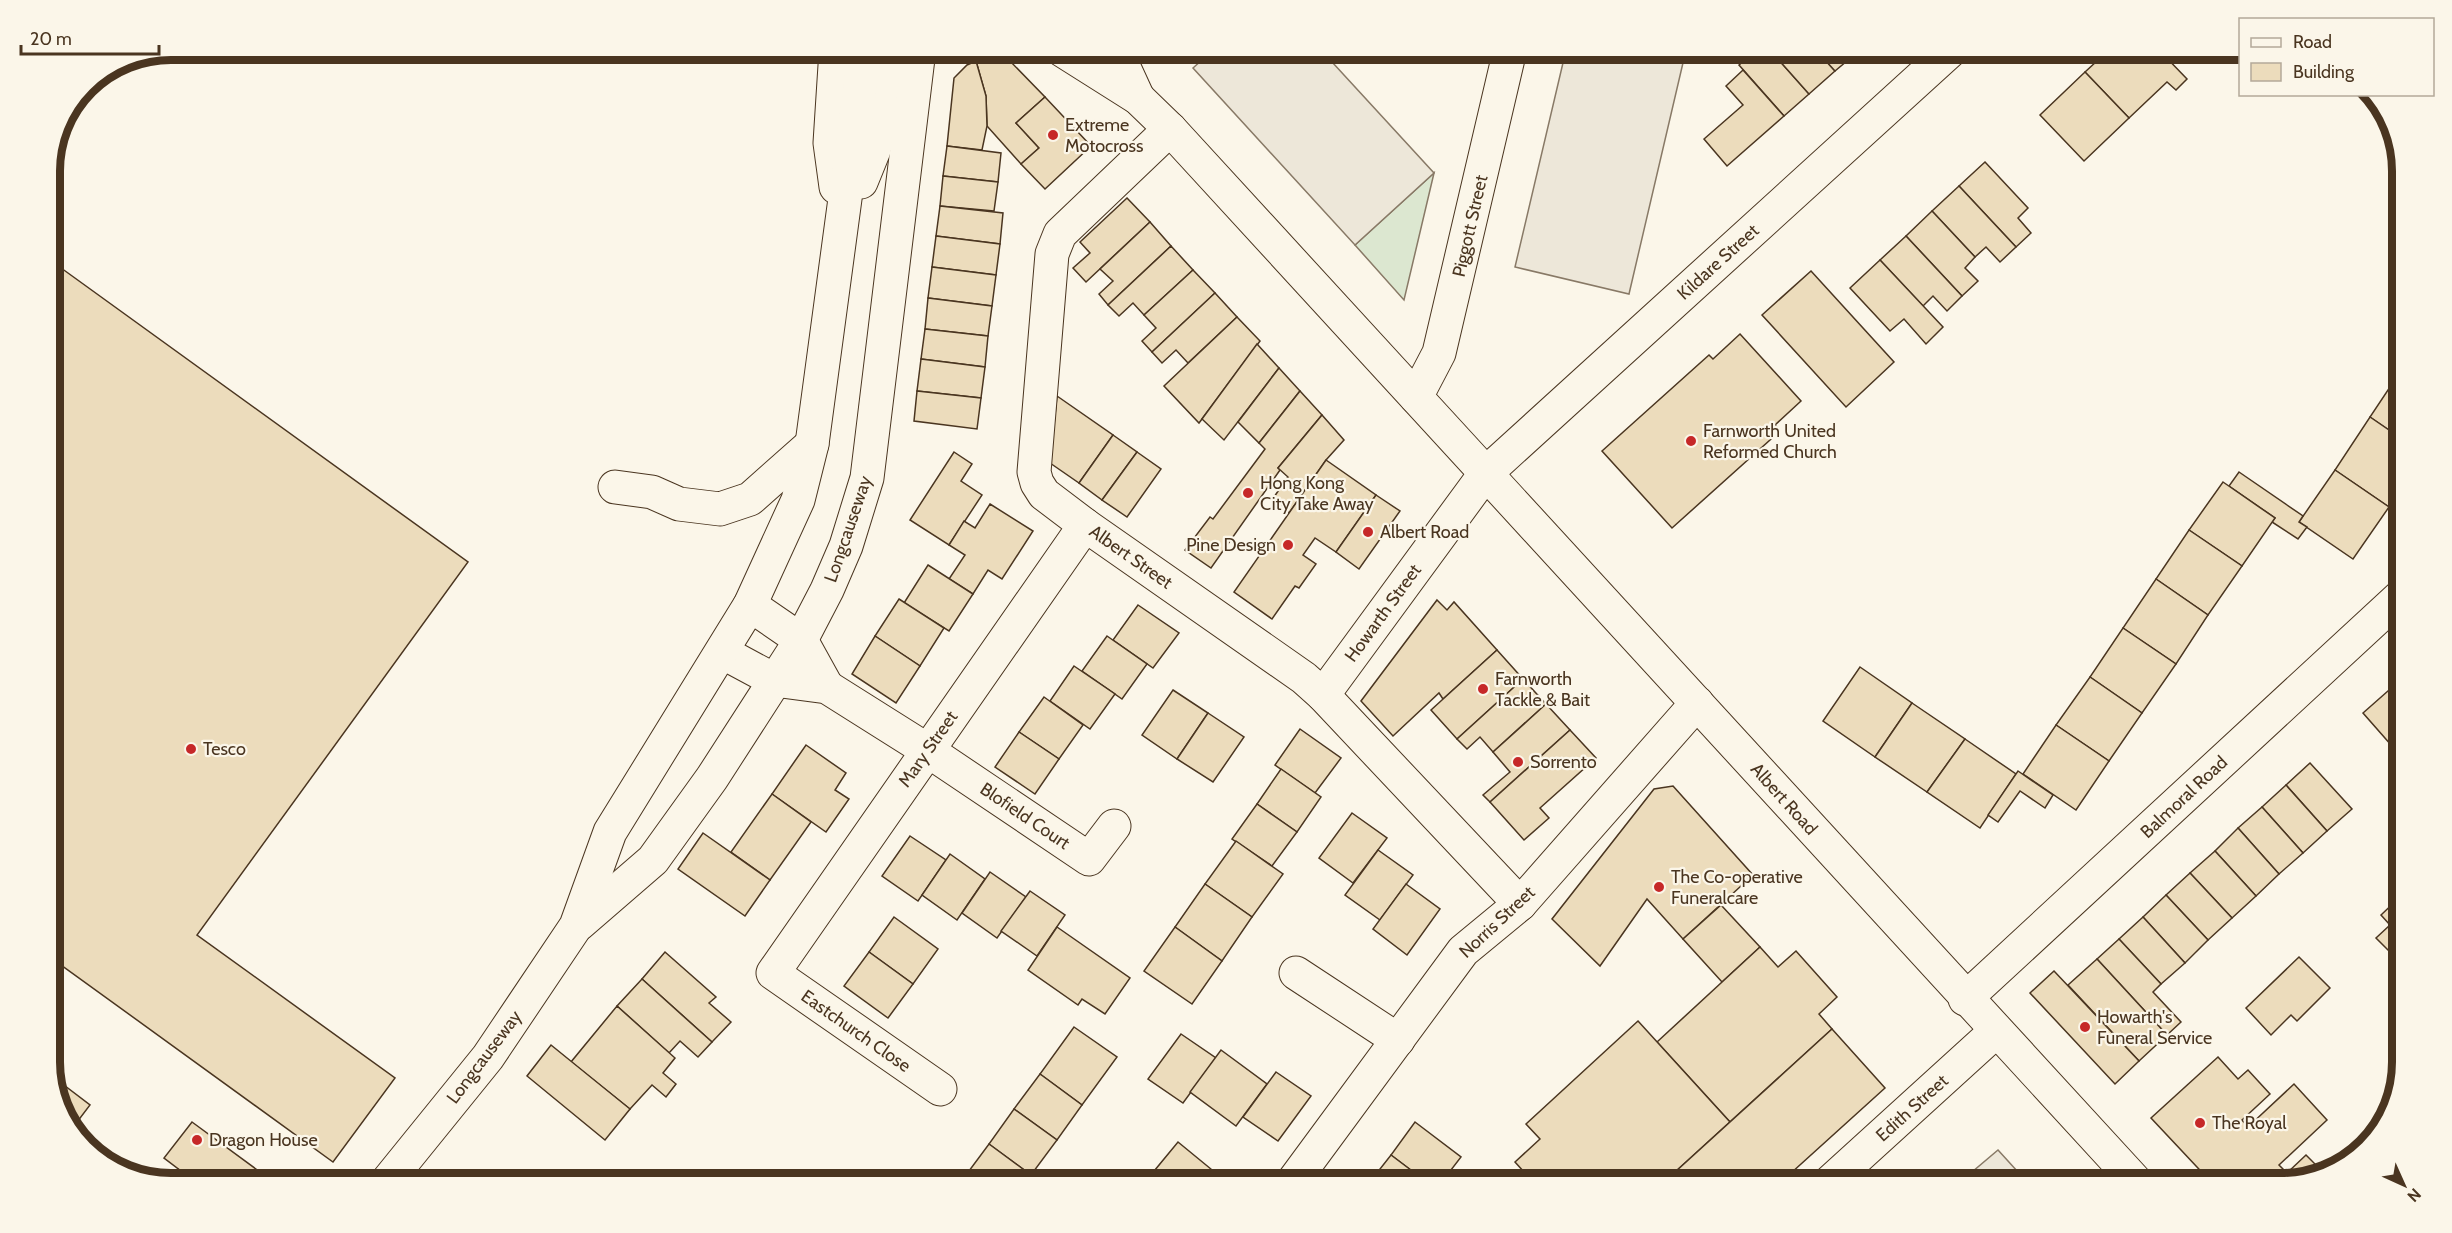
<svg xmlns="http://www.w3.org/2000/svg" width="2452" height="1233" font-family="Cabin,sans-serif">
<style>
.green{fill:#dce7d0;stroke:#887966;stroke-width:1.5}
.parking{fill:#ede7d9;stroke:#887966;stroke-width:1.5}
.building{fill:#ecdcbc;stroke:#4a3520;stroke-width:1.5}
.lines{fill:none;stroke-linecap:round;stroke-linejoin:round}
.street-casing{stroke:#4a3520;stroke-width:35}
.primary-casing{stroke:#4a3520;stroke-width:35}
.street{stroke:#fbf6e9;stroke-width:33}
.primary{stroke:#fbf6e9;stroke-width:33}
.poi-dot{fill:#c62828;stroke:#fbf6e9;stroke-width:2}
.labels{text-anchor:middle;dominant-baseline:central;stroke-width:4.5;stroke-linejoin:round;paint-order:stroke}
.poi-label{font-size:18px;fill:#4a3520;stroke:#fbf6e9;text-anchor:start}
.street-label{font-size:18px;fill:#4a3520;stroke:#fbf6e9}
.rim{fill:none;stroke:#4a3520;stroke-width:8}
</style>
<rect width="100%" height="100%" fill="#fbf6e9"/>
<!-- green -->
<path class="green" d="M 1434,173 L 1404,300 L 1355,245 Z"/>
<!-- parking -->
<g class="parking">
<path d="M 1213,50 L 1321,50 L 1434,173 L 1355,245 L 1193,68 Z"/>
<path d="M 1566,50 L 1686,50 L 1629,294 L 1515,267 Z"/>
<path d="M 1998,1150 L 2028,1183 L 1959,1183 Z"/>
</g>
<!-- building -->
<g class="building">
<path d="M 1746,50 L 1770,50 L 1809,94 L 1784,116 L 1739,65 L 1751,55 Z"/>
<path d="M 1770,50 L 1816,50 L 1835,71 L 1809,94 Z"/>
<path d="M 1816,50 L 1860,50 L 1835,71 Z"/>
<path d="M 2109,50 L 2159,50 L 2187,79 L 2176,90 L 2167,82 L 2129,118 L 2085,72 Z"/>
<path d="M 988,55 L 1002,57 L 1010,61 L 1045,97 L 1016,123 L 1039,148 L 1021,164 L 987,126 L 986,96 L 976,61 Z"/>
<path d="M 976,61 L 986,96 L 987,126 L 982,150 L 947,146 L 954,78 L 967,65 Z"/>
<path d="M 1743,70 L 1784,116 L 1727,166 L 1704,139 L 1743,105 L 1726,86 Z"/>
<path d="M 2085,72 L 2129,118 L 2084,161 L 2040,115 Z"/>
<path d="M 1045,97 L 1091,146 L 1045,189 L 1021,164 L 1039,148 L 1016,123 Z"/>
<path d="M 947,146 L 1001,153 L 998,182 L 943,176 Z"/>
<path d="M 1985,162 L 2028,208 L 2018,218 L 2031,233 L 2016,247 L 1959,186 Z"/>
<path d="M 943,176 L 998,182 L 994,211 L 940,206 Z"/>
<path d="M 1959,186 L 2016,247 L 2000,262 L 1986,247 L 1975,257 L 1932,211 Z"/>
<path d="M 1127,198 L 1150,222 L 1086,282 L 1073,268 L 1090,253 L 1080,242 Z"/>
<path d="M 940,206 L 1003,213 L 1000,244 L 936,236 Z"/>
<path d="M 1932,211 L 1975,257 L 1965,268 L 1978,281 L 1962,296 L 1906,236 Z"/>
<path d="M 1150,222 L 1171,246 L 1108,305 L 1099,294 L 1113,281 L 1100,269 Z"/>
<path d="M 936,236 L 1000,244 L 996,275 L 932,267 Z"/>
<path d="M 1906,236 L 1962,296 L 1947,311 L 1933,296 L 1923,306 L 1880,260 Z"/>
<path d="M 1171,246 L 1193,270 L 1144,315 L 1133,303 L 1119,316 L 1108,305 Z"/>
<path d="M 50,260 L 468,562 L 197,935 L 395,1078 L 333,1162 L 50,957 Z"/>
<path d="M 1880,260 L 1943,327 L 1926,344 L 1904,319 L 1890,331 L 1850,288 Z"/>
<path d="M 932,267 L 996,275 L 992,306 L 928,298 Z"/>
<path d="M 1193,270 L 1215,293 L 1152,352 L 1142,341 L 1156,328 L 1144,315 Z"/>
<path d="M 1811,271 L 1894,362 L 1846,407 L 1762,315 Z"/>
<path d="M 1215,293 L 1237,317 L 1188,363 L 1176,350 L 1162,363 L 1152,352 Z"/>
<path d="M 928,298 L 992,306 L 988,336 L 925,329 Z"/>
<path d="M 1237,317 L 1260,341 L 1199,423 L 1164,386 Z"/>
<path d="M 925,329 L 988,336 L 985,367 L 921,359 Z"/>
<path d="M 1740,334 L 1801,401 L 1775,425 L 1780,431 L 1672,528 L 1602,451 L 1709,355 L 1713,359 Z"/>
<path d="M 1257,344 L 1279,368 L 1224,440 L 1202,419 Z"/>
<path d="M 921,359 L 985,367 L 981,398 L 917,391 Z"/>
<path d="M 1279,368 L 1300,391 L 1259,443 L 1238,422 Z"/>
<path d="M 2402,369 L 2402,439 L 2370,417 Z"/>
<path d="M 917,391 L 981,398 L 977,429 L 914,421 Z"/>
<path d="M 1300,391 L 1322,415 L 1278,468 L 1280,470 L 1211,568 L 1185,550 L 1210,517 L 1213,519 L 1265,449 L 1259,443 Z"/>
<path d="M 1057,396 L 1113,435 L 1079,483 L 1050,463 Z"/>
<path d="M 1322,415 L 1344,440 L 1326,460 L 1289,513 L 1274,497 L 1288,477 L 1278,468 Z"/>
<path d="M 2370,417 L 2402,439 L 2402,486 L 2389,507 L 2335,470 Z"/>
<path d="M 1113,435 L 1137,452 L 1102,500 L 1079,483 Z"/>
<path d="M 954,452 L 972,464 L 961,481 L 982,495 L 949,545 L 910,520 Z"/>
<path d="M 1137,452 L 1161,469 L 1127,517 L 1102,500 Z"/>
<path d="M 1326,460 L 1376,495 L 1336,552 L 1315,538 L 1303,555 L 1316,564 L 1299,588 L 1295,586 L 1272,619 L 1234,592 Z"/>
<path d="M 2335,470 L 2389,507 L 2353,559 L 2299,522 Z"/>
<path d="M 2239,472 L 2303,516 L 2299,522 L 2307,527 L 2298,539 L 2272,522 L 2275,518 L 2229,486 Z"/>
<path d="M 2223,482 L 2275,518 L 2242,566 L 2189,530 Z"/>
<path d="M 1376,495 L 1400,511 L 1359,569 L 1336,552 Z"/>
<path d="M 990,504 L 1033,531 L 1002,579 L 988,570 L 973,594 L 949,579 L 965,555 L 949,545 L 964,521 L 975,528 Z"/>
<path d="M 2189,530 L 2242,566 L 2208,615 L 2156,579 Z"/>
<path d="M 928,565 L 973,594 L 949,631 L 904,603 Z"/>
<path d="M 2156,579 L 2208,615 L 2176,664 L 2123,628 Z"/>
<path d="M 899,599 L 944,628 L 920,666 L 875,636 Z"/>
<path d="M 1437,600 L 1447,610 L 1454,602 L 1497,650 L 1443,699 L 1439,693 L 1393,736 L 1361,701 Z"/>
<path d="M 1138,605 L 1179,633 L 1153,668 L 1113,640 Z"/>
<path d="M 2123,628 L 2176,664 L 2142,713 L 2090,677 Z"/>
<path d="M 875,636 L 920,666 L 896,703 L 852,674 Z"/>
<path d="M 1107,636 L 1147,664 L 1122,699 L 1082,671 Z"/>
<path d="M 1497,650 L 1523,679 L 1457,739 L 1431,710 Z"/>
<path d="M 1074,666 L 1115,694 L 1090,729 L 1050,701 Z"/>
<path d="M 1860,667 L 1912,703 L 1875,757 L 1823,721 Z"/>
<path d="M 2090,677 L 2142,713 L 2109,761 L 2056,725 Z"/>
<path d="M 1523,679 L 1546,704 L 1493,752 L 1480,737 L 1467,749 L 1457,739 Z"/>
<path d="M 2397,683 L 2402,689 L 2402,752 L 2399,754 L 2363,713 Z"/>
<path d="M 1173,690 L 1208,713 L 1177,759 L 1142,735 Z"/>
<path d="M 1044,697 L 1083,725 L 1059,759 L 1019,732 Z"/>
<path d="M 1912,703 L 1965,739 L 1927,792 L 1875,757 Z"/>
<path d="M 1546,704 L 1570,730 L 1490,802 L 1483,795 L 1510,772 L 1493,752 Z"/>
<path d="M 1208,713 L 1244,737 L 1213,782 L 1177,759 Z"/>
<path d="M 2056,725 L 2109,761 L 2076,810 L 2023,774 Z"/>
<path d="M 1300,729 L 1341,758 L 1315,793 L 1275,765 Z"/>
<path d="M 1570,730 L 1596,758 L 1540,808 L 1549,818 L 1524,840 L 1490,802 Z"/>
<path d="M 1019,732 L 1059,759 L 1035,794 L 995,767 Z"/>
<path d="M 1965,739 L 2016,774 L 1980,828 L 1927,792 Z"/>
<path d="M 806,745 L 846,773 L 835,790 L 849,799 L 826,832 L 772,794 Z"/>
<path d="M 2310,763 L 2352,809 L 2327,831 L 2286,785 Z"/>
<path d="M 1281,769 L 1321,797 L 1297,832 L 1257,804 Z"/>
<path d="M 2018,771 L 2053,795 L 2045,808 L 2020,791 L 1998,822 L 1988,815 Z"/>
<path d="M 2286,785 L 2327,831 L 2303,853 L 2262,807 Z"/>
<path d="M 1673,786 L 1753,875 L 1683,939 L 1647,899 L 1600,966 L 1552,919 L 1654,789 Z"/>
<path d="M 772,794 L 811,822 L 770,880 L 731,852 Z"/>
<path d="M 1257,804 L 1297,832 L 1272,866 L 1232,839 Z"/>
<path d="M 2262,807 L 2303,853 L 2279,874 L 2238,828 Z"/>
<path d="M 1352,813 L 1387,838 L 1353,883 L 1319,858 Z"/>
<path d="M 2238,828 L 2279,874 L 2256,896 L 2215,851 Z"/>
<path d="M 703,833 L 770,880 L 745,916 L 678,869 Z"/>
<path d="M 910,836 L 946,860 L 918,901 L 882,876 Z"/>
<path d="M 1236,841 L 1283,874 L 1252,917 L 1205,884 Z"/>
<path d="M 1378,850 L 1413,875 L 1380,920 L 1345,895 Z"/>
<path d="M 2215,851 L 2256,896 L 2232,918 L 2190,873 Z"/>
<path d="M 950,854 L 985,879 L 957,920 L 922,895 Z"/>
<path d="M 990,872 L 1026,897 L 997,938 L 962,913 Z"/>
<path d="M 2190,873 L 2232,918 L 2208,940 L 2166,895 Z"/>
<path d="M 1205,884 L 1252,917 L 1222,961 L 1175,927 Z"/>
<path d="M 1406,884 L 1440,909 L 1407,955 L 1373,929 Z"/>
<path d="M 1030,891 L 1065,915 L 1037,956 L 1001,931 Z"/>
<path d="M 2166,895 L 2208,940 L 2185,963 L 2143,917 Z"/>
<path d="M 2402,895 L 2402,948 L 2394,956 L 2376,938 L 2390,925 L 2381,915 Z"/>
<path d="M 1721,905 L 1760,947 L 1722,982 L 1683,939 Z"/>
<path d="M 894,917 L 938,949 L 913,984 L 869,952 Z"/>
<path d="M 2143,917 L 2185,963 L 2161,984 L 2119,939 Z"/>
<path d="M 1057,927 L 1130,978 L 1105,1014 L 1082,999 L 1078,1005 L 1028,970 Z"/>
<path d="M 1175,927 L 1222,961 L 1192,1004 L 1144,971 Z"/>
<path d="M 2119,939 L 2161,984 L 2153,992 L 2181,1022 L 2167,1035 L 2097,959 Z"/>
<path d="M 1760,947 L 1778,967 L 1796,951 L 1837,997 L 1819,1014 L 1832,1029 L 1730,1122 L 1657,1042 Z"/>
<path d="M 2402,948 L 2402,964 L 2394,956 Z"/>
<path d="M 665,952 L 716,997 L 709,1003 L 731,1022 L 712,1042 L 642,979 Z"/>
<path d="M 869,952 L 913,984 L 888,1018 L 844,986 Z"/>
<path d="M 2299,957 L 2330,988 L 2297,1021 L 2291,1015 L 2271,1035 L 2246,1008 Z"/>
<path d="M 2097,959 L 2167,1035 L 2139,1061 L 2068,985 Z"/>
<path d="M 2054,971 L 2139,1061 L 2115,1084 L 2030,993 Z"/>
<path d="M 642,979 L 712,1042 L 698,1057 L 680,1041 L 669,1053 L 617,1006 Z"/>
<path d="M 617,1006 L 675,1058 L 663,1073 L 676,1084 L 666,1097 L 652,1085 L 630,1109 L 571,1062 Z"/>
<path d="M 1638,1021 L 1730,1122 L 1663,1183 L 1534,1183 L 1515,1162 L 1540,1139 L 1526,1124 Z"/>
<path d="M 1074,1027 L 1117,1057 L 1082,1105 L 1040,1074 Z"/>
<path d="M 1832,1029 L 1885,1088 L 1780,1183 L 1663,1183 Z"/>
<path d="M 1181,1034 L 1216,1058 L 1183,1103 L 1148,1079 Z"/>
<path d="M 551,1045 L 630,1109 L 605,1140 L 527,1076 Z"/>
<path d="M 1221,1050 L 1267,1084 L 1236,1126 L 1190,1092 Z"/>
<path d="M 2218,1057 L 2238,1079 L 2248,1070 L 2270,1094 L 2242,1120 L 2248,1127 L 2294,1084 L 2327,1120 L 2279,1165 L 2287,1173 L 2276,1183 L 2212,1183 L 2151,1118 Z"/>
<path d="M 1276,1072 L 1311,1096 L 1278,1141 L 1243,1117 Z"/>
<path d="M 1040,1074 L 1082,1105 L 1057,1140 L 1014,1109 Z"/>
<path d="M 52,1076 L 90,1105 L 71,1130 L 70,1130 Z"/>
<path d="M 1014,1109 L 1057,1140 L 1031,1175 L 989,1144 Z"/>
<path d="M 192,1122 L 275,1183 L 197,1183 L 164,1158 Z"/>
<path d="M 1415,1122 L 1461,1157 L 1441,1183 L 1428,1183 L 1391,1155 Z"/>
<path d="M 1178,1142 L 1217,1174 L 1209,1183 L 1159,1183 L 1150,1176 Z"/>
<path d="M 989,1144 L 1031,1175 L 1025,1183 L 970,1183 L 963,1179 Z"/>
<path d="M 1391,1155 L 1428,1183 L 1369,1183 Z"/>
<path d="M 2306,1155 L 2322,1171 L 2276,1183 L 2287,1173 Z"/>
<path d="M 178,1169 L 197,1183 L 168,1183 Z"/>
<path d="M 1145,1172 L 1150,1176 L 1159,1183 L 1135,1183 Z"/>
</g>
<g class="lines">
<defs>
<g id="street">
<path d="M 1170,129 L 1060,234 L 1052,254 L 1034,472 L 1037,483 L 1044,494 L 1085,525 L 1304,678 L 1323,695 L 1520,904"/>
<path d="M 1416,397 L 1439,353 L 1510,50"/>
<path d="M 750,605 L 801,640 L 827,687"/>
<path d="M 722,652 L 774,680 L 827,687 L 927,750 L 1089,859 L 1114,826"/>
<path d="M 1323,695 L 1485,474 L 1951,50"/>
<path d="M 1296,973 L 1398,1040"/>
<path d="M 1965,999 L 2402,595"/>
<path d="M 940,1089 L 773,973 L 1085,525"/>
<path d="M 1292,1183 L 1463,951 L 1520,904 L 1697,703"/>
<path d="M 1829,1183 L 1995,1032"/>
</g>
<g id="primary">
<path d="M 1062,50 L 1138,98 L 1170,129 L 2137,1183"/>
<path d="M 1116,50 L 1138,98"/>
<path d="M 861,182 L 874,150 L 896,57 L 900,50"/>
<path d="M 836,187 L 830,143 L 836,50"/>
<path d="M 615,487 L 652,492 L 679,504 L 720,509 L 750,499 L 812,444"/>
<path d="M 579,924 L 653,860 L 712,778 L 801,640 L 827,590 L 846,546 L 867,478 L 919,50"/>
<path d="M 386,1183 L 488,1057 L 576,926 L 610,832 L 750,605 L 798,500 L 812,444 L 865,50"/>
</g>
</defs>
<!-- street casing -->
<use href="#street" class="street-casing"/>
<!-- primary casing -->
<use href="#primary" class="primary-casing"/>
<!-- street -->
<use href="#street" class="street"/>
<!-- primary -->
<use href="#primary" class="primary"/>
</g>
<!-- markers -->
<g class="poi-dot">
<circle cx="1053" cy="135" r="6"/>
<circle cx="1691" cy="441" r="6"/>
<circle cx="1248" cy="493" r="6"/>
<circle cx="1368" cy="532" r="6"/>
<circle cx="1288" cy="545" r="6"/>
<circle cx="1483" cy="689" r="6"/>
<circle cx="191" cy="749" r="6"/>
<circle cx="1518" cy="762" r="6"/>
<circle cx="1659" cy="887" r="6"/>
<circle cx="2085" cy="1027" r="6"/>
<circle cx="2200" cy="1123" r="6"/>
<circle cx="197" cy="1140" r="6"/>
</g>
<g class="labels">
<!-- poi labels -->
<g class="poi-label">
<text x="1065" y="125">Extreme<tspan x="1065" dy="21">Motocross</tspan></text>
<text x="1703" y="431">Farnworth United<tspan x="1703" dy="21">Reformed Church</tspan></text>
<text x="1260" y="483">Hong Kong<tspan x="1260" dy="21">City Take Away</tspan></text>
<text x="1380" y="532">Albert Road</text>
<text x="1276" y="545" text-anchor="end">Pine Design</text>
<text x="1495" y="679">Farnworth<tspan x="1495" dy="21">Tackle &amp; Bait</tspan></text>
<text x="203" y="749">Tesco</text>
<text x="1530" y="762">Sorrento</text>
<text x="1671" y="877">The Co-operative<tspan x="1671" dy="21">Funeralcare</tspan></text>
<text x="2097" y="1017">Howarth's<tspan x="2097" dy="21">Funeral Service</tspan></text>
<text x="2212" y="1123">The Royal</text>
<text x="209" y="1140">Dragon House</text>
</g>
<!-- street labels -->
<g class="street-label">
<text transform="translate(1470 226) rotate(-77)">Piggott Street</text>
<text transform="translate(1718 262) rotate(-42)">Kildare Street</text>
<text transform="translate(848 529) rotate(-71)">Longcauseway</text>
<text transform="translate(1131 557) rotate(35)">Albert Street</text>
<text transform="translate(1383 613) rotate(-54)">Howarth Street</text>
<text transform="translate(928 749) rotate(-55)">Mary Street</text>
<text transform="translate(2184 797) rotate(-43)">Balmoral Road</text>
<text transform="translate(1784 799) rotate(48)">Albert Road</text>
<text transform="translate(1025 816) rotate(34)">Blofield Court</text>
<text transform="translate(1497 922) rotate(-43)">Norris Street</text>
<text transform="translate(856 1031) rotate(35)">Eastchurch Close</text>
<text transform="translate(484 1057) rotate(-53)">Longcauseway</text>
<text transform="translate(1912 1108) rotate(-42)">Edith Street</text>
</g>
</g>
<!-- crop -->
<path d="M0 0H2452V1233H0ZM171 60H2281A111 111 0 0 1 2392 171V1062A111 111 0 0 1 2281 1173H171A111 111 0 0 1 60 1062V171A111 111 0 0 1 171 60Z" fill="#fbf6e9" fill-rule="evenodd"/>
<path class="rim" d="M171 60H2281A111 111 0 0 1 2392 171V1062A111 111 0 0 1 2281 1173H171A111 111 0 0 1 60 1062V171A111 111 0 0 1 171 60Z"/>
<!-- legend -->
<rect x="2239" y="18" width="195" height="78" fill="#fbf6e9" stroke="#b4a999" stroke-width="1.5"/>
<rect x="2251" y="38" width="30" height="9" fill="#fbf6e9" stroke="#b4a999" stroke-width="1.5"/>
<text x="2293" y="48" font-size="18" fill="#4a3520">Road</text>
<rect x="2251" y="63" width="30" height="18" fill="#ecdcbc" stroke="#b4a999" stroke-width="1.5"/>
<text x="2293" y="78" font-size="18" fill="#4a3520">Building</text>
<!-- north arrow -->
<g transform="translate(2404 1185) rotate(135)" stroke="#fbf6e9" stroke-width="4.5" paint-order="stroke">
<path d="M0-4.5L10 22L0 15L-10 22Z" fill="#4a3520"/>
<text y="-9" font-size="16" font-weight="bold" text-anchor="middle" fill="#4a3520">N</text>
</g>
<!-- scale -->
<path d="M21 45v9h138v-9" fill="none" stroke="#4a3520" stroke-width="3"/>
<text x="30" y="45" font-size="18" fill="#4a3520" stroke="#fbf6e9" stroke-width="4.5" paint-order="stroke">20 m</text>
</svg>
